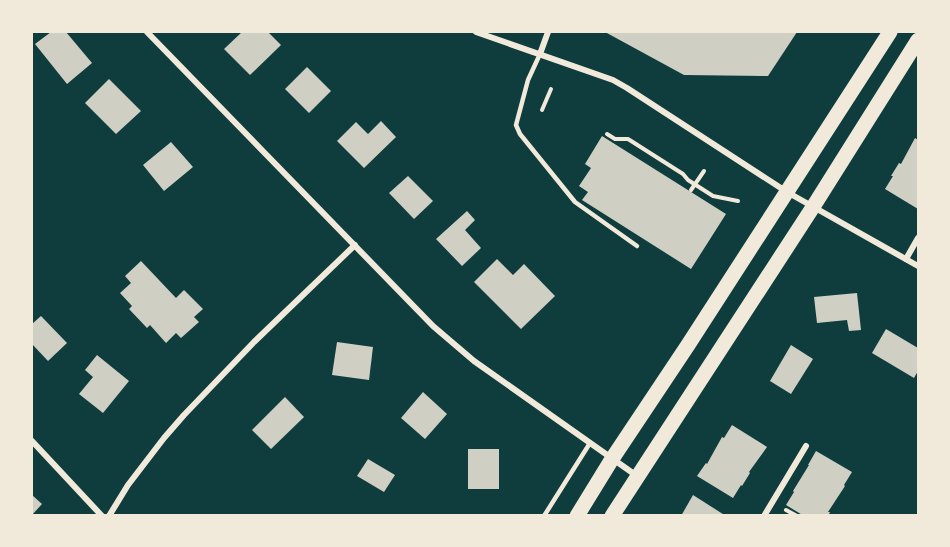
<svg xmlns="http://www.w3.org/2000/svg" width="950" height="547" font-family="'Noto Sans',sans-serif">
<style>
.building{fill:#cfcfc3}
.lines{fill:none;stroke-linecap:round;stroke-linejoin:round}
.path{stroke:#f1e9da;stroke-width:4}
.service{stroke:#f1e9da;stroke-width:4.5}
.minor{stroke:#f1e9da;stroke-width:6}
.primary{stroke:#f1e9da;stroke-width:15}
</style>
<rect width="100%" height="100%" fill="#0f3d3e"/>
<!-- building -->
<g class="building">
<path d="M 51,32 L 66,32 L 92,63 L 67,84 L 35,44 Z"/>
<path d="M 242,32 L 268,32 L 281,45 L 250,75 L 224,49 Z"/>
<path d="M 605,32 L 797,32 L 768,76 L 684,75 Z"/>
<path d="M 307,67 L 331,91 L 309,113 L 285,89 Z"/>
<path d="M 109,79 L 141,111 L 116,134 L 85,103 Z"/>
<path d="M 381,121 L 396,137 L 364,168 L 337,141 L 356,122 L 368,134 Z"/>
<path d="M 602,136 L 726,214 L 691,269 L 582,200 L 588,192 L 579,186 L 591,168 L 585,164 Z"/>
<path d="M 915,138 L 918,140 L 918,209 L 885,189 L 893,176 L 891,176 L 899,163 L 901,164 Z"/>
<path d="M 171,142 L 193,167 L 164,191 L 143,165 Z"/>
<path d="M 408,176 L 433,201 L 414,219 L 389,193 Z"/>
<path d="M 467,211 L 475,220 L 465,230 L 481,248 L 462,266 L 436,239 Z"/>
<path d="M 497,259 L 513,275 L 524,264 L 555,296 L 521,329 L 474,282 Z"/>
<path d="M 141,261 L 176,298 L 184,290 L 203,309 L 194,317 L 199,322 L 181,338 L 176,333 L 166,343 L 150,325 L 147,328 L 129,309 L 132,306 L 120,293 L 131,283 L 125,276 Z"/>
<path d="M 857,293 L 861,330 L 849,331 L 847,320 L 817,323 L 814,297 Z"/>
<path d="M 41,316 L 67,343 L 48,361 L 32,344 L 32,324 Z"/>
<path d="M 886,329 L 918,348 L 918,371 L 914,378 L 872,353 Z"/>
<path d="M 337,342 L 373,347 L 369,380 L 332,375 Z"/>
<path d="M 791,345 L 813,359 L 791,394 L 770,381 Z"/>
<path d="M 97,355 L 129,381 L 103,413 L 79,394 L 93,377 L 85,370 Z"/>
<path d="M 423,392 L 447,414 L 425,439 L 401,418 Z"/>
<path d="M 285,397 L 304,417 L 271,449 L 252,430 Z"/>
<path d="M 732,425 L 767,447 L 749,472 L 750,473 L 742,486 L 741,485 L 733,498 L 697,476 L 706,463 L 707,464 L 722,437 L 724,438 Z"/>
<rect x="468" y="449" width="31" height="40"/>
<path d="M 816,451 L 852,472 L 844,485 L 845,486 L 828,512 L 830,512 L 828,516 L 804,516 L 786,505 L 794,492 L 793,491 L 809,465 L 808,465 Z"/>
<path d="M 368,459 L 395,475 L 384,492 L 357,476 Z"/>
<path d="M 32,495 L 42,504 L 32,515 Z"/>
<path d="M 693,495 L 726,516 L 681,516 Z"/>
</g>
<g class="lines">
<!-- path -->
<g class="path">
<path d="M 542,110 L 551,89"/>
<path d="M 607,134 L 615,139 L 628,139 L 683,174 L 688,180 L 713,196 L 738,201"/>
<path d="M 691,190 L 704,171"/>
<path d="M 786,510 L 797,516"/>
</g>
<!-- service -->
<g class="service">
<path d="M 540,54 L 528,80 L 516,125 L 520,134 L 575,202 L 637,246"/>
<path d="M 544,516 L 590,443"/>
</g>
<!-- minor -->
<g class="minor">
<path d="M 147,32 L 433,326 L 474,361 L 637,476"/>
<path d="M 476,32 L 613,80 L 627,88 L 787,192 L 918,266"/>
<path d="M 540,54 L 548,32"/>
<path d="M 906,259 L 918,238"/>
<path d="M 32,441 L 102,516"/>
<path d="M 109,516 L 128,485 L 164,438 L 184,415 L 254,342 L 355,245"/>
<path d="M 764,516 L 806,446"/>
</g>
<!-- primary -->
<g class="primary">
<path d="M 577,516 L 612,459 L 688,345 L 890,32"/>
<path d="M 612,516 L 813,207 L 918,40"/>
</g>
</g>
<!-- border -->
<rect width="950" height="547" fill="none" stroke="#f1e9da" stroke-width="66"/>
</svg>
